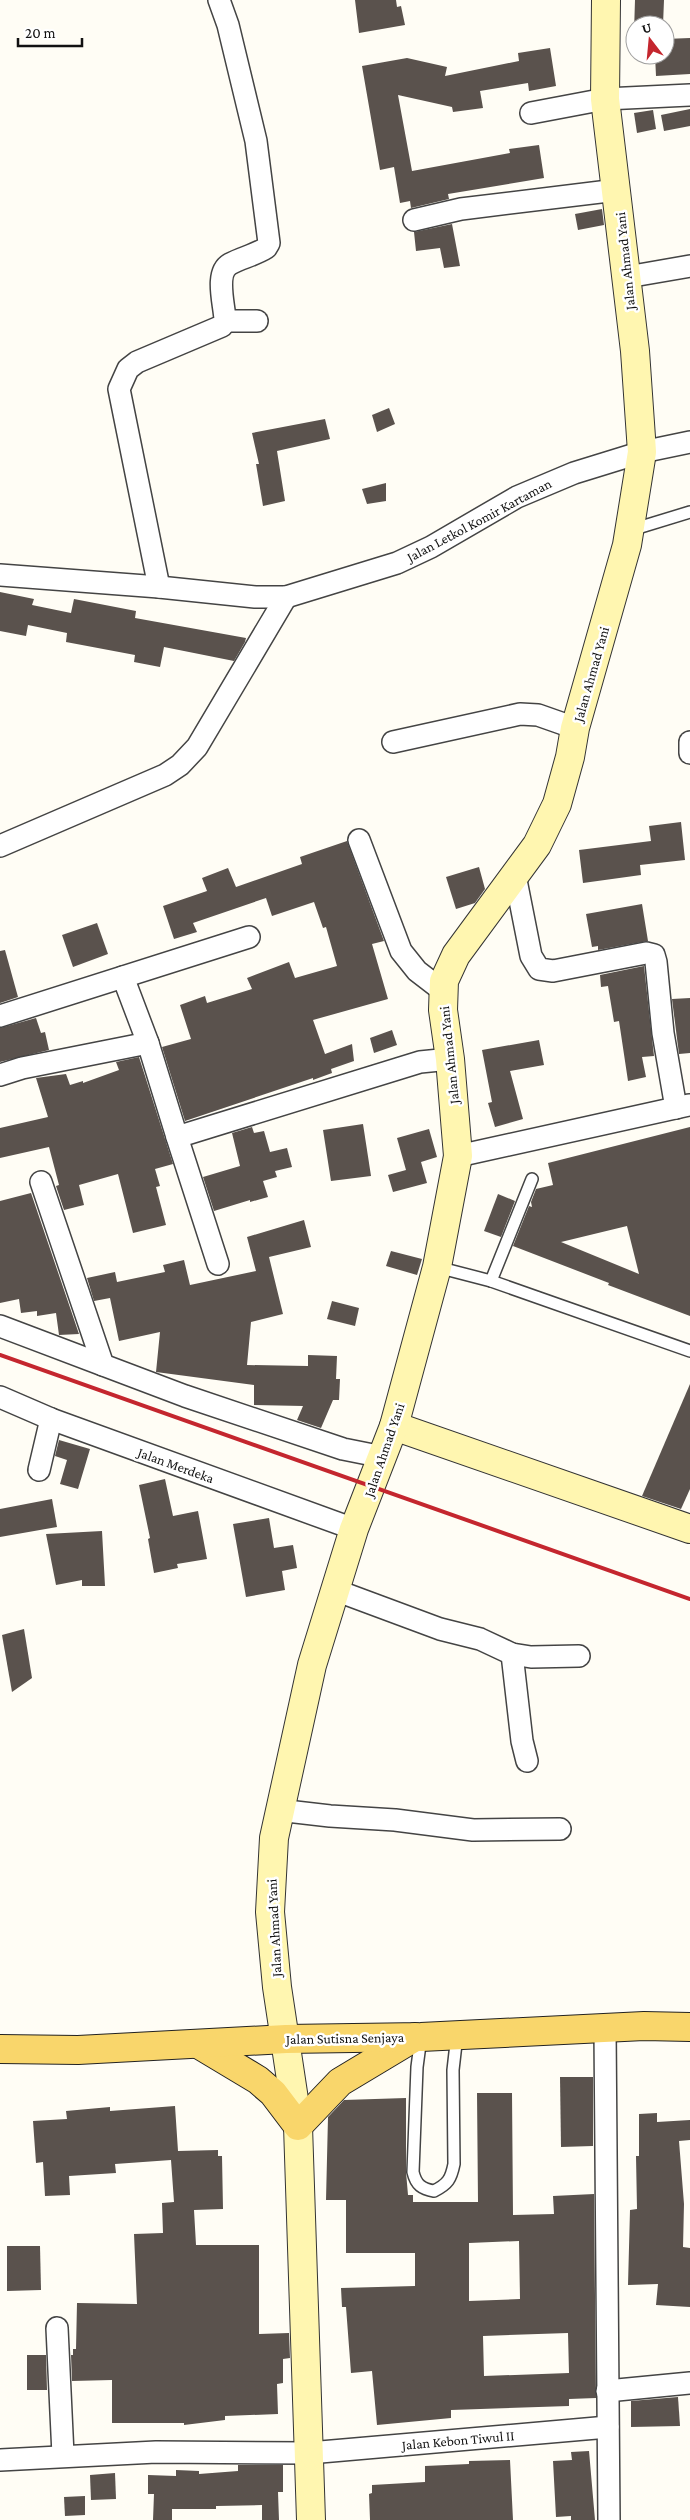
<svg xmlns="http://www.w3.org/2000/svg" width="690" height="2520" font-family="'Crimson Pro',serif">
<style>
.building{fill:#5a524d;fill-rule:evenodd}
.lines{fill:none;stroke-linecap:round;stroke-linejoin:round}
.lane-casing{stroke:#444;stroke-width:14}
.street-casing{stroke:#444;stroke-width:24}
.secondary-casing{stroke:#333;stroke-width:30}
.primary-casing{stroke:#222;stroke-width:30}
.lane{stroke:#fff;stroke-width:11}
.street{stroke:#fff;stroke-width:21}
.secondary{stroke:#fff6b0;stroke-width:28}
.primary{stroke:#f9d66b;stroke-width:28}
.rail{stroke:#c4262e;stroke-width:4}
.labels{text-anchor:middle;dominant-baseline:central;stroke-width:5;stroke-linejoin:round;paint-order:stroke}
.street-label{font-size:14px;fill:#111;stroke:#fff}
</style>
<rect width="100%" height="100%" fill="#fffdf5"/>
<!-- building -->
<g class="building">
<path d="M 355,0 L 396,0 L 397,7 L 401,6 L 405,25 L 359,33 Z"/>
<path d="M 635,0 L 664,0 L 663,25 L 635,25 L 634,32 Z"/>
<path d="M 690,38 L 690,74 L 656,76 L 655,55 L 665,55 L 665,39 Z"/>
<path d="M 550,48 L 556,86 L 529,91 L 528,83 L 480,91 L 483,108 L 453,112 L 452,107 L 398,95 L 412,171 L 510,153 L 509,149 L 539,145 L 544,178 L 448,194 L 449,199 L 411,208 L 410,201 L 400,203 L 394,167 L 380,170 L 362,66 L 407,58 L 447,67 L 445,76 L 519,61 L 518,53 Z"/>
<path d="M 690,109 L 690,126 L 664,131 L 661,115 Z"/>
<path d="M 653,110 L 656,129 L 637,133 L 634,113 Z"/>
<path d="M 602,209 L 604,225 L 578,230 L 575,214 Z"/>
<path d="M 452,224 L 460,266 L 444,268 L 440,248 L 416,251 L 414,232 Z"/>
<path d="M 389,408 L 395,424 L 377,432 L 372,415 Z"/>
<path d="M 325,419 L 330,439 L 277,451 L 285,501 L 263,506 L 256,464 L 259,464 L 252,433 Z"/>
<path d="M 386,483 L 386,501 L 367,504 L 362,489 Z"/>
<path d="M 0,592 L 34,599 L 32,605 L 71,613 L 74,599 L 136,611 L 135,618 L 246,638 L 245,642 L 234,661 L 164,647 L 160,667 L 134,662 L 135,655 L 66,642 L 67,633 L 28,625 L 26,636 L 0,631 Z"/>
<path d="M 681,822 L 685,860 L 640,865 L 641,875 L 583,883 L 579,850 L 651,841 L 649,826 Z"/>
<path d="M 347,841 L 384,941 L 372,944 L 388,999 L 313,1020 L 325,1054 L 352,1044 L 354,1061 L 331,1069 L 332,1073 L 313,1080 L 313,1078 L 185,1121 L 162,1047 L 191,1039 L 180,1005 L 205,996 L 207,1003 L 252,989 L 247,978 L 289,962 L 295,978 L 337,966 L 326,927 L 323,928 L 314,902 L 272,916 L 266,898 L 193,923 L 197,932 L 174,939 L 163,906 L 207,891 L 202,878 L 228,868 L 236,887 L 302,864 L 300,857 Z"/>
<path d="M 479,867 L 485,889 L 475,903 L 456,909 L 446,877 Z"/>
<path d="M 642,904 L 648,941 L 598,950 L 598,946 L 592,947 L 586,914 Z"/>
<path d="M 97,923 L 108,954 L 73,967 L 62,935 Z"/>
<path d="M 5,950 L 18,997 L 0,1003 L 0,951 Z"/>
<path d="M 644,966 L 654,1056 L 642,1057 L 646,1077 L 628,1081 L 619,1021 L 614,1022 L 608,986 L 601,987 L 600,975 Z"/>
<path d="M 690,998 L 690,1053 L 679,1054 L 672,999 Z"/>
<path d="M 36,1018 L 41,1033 L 45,1032 L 49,1050 L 0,1062 L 0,1028 Z"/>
<path d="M 392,1030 L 397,1045 L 374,1053 L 370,1038 Z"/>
<path d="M 539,1040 L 544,1065 L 510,1071 L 523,1119 L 495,1127 L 488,1103 L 492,1102 L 482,1050 Z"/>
<path d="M 139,1057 L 173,1164 L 155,1169 L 160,1186 L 156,1187 L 166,1225 L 133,1233 L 118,1174 L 79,1185 L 84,1205 L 64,1210 L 56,1186 L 59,1185 L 49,1147 L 0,1158 L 0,1128 L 48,1117 L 36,1078 L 66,1074 L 70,1085 L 83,1081 L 83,1083 L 119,1070 L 116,1062 Z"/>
<path d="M 363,1124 L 371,1176 L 331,1181 L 323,1130 Z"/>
<path d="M 252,1127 L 254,1133 L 264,1131 L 270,1152 L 287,1148 L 292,1167 L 275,1171 L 277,1177 L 263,1181 L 268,1197 L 250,1202 L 250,1200 L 214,1211 L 203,1177 L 240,1166 L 232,1133 Z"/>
<path d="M 690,1127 L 690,1316 L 608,1285 L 609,1283 L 513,1246 L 529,1206 L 532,1207 L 531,1202 L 536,1189 L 553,1185 L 548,1163 ZM 627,1226 L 639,1274 L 561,1242 Z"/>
<path d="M 429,1129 L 437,1157 L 421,1162 L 427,1183 L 393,1192 L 388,1175 L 406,1170 L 397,1138 Z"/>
<path d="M 31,1193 L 79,1334 L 59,1335 L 56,1313 L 37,1316 L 37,1311 L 21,1313 L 19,1299 L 0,1303 L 0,1201 Z"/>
<path d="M 498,1194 L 515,1201 L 501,1237 L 484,1231 Z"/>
<path d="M 304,1220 L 311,1247 L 269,1257 L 283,1314 L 251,1322 L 247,1365 L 308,1366 L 308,1355 L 337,1356 L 336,1379 L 340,1379 L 339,1400 L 333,1400 L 321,1428 L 297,1420 L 303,1406 L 254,1405 L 254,1385 L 156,1372 L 160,1332 L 119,1341 L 110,1298 L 94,1301 L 87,1278 L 115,1272 L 117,1282 L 165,1272 L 163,1265 L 184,1260 L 190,1285 L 256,1271 L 247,1237 Z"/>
<path d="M 391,1251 L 422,1259 L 417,1275 L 386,1266 Z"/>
<path d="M 332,1301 L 359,1308 L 355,1326 L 327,1319 Z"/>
<path d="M 690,1384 L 690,1489 L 681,1509 L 642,1496 Z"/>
<path d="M 59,1440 L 90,1449 L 78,1489 L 60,1484 L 67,1460 L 55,1456 Z"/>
<path d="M 165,1479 L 173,1516 L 198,1511 L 207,1559 L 177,1564 L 178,1568 L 154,1573 L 148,1539 L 150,1538 L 139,1485 Z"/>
<path d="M 52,1499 L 57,1527 L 0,1537 L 0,1509 Z"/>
<path d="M 269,1518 L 274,1548 L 293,1545 L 297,1568 L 282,1571 L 285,1590 L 246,1597 L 233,1524 Z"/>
<path d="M 102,1531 L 105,1586 L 82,1586 L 82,1580 L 56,1585 L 46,1534 Z"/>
<path d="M 24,1629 L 32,1678 L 12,1692 L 2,1635 Z"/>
<path d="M 560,2077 L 593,2077 L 593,2146 L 561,2147 Z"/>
<path d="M 477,2093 L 512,2093 L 513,2215 L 554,2214 L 553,2196 L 594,2194 L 596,2398 L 569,2399 L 569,2406 L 451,2410 L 451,2418 L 377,2425 L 372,2371 L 351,2373 L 346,2307 L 342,2307 L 341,2288 L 415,2286 L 415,2253 L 346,2253 L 346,2200 L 326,2200 L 328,2117 L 344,2100 L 406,2098 L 406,2172 L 408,2195 L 413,2195 L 413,2202 L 478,2202 ZM 519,2241 L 520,2299 L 469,2301 L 469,2243 ZM 568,2333 L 569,2373 L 484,2376 L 483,2336 Z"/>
<path d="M 175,2106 L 178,2151 L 218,2150 L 218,2156 L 222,2156 L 223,2209 L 194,2210 L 196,2245 L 259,2245 L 259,2334 L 289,2333 L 290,2358 L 283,2359 L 283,2383 L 277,2384 L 278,2414 L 225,2416 L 225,2420 L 184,2425 L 184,2423 L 112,2423 L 112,2380 L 72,2381 L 71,2355 L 73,2355 L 73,2349 L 76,2349 L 77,2303 L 137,2304 L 134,2234 L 163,2233 L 162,2203 L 174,2202 L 171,2160 L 115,2164 L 116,2173 L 69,2176 L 70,2195 L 45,2196 L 43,2162 L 36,2163 L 33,2121 L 67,2119 L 66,2111 L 110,2107 L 110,2111 Z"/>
<path d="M 657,2113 L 657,2122 L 690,2120 L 690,2140 L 679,2141 L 684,2204 L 683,2247 L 690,2248 L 690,2307 L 656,2305 L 658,2284 L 628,2285 L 630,2210 L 637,2209 L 636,2156 L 639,2156 L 639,2114 Z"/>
<path d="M 7,2246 L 40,2246 L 41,2290 L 7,2291 Z"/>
<path d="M 27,2355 L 46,2355 L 47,2390 L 27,2390 Z"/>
<path d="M 678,2397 L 680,2426 L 631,2427 L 631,2401 Z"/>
<path d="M 589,2451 L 595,2520 L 571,2520 L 571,2516 L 556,2517 L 553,2461 L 572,2460 L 571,2452 Z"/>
<path d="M 510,2460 L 513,2520 L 370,2520 L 369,2494 L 372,2493 L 372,2485 L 425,2482 L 425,2466 L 469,2464 L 469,2461 Z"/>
<path d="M 238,2465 L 283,2465 L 283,2492 L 278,2492 L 279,2520 L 262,2520 L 262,2505 L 216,2506 L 216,2509 L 172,2509 L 172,2520 L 153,2520 L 154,2494 L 148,2494 L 148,2475 L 176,2476 L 176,2470 L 199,2471 L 199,2474 L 238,2471 Z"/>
<path d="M 115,2473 L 116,2499 L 91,2500 L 90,2475 Z"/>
<path d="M 85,2496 L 85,2515 L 65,2516 L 64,2497 Z"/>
</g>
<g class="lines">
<defs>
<g id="lane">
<path d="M 631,530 L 690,512"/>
<path d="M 437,1267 L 491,1281 L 690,1351"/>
<path d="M 491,1281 L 532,1179"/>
<path d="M 421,2037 L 417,2067 L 413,2172 C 416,2185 422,2189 434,2191 C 448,2184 451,2179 454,2164 L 453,2070 L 457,2035"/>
</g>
<g id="street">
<path d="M 531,113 L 605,99 L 690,95"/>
<path d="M 414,220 L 461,209 L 617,190"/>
<path d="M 627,277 L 690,266"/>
<path d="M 225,321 L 257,321"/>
<path d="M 0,575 L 159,587 L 255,597 L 286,597 L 397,563 L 431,547 L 517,497 L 574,473 L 642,452 L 690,442"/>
<path d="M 159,587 L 119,389 L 128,369 L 137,362 L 222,326 L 225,321 C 225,306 214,273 230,264 C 241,258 255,255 266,248 L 269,243 L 256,141 L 228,25 L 219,0"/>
<path d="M 393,742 L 520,714 L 538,715 L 575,728"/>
<path d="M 690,742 L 690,753"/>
<path d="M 359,840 L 401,951 L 417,971 L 443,991"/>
<path d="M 0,846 L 165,775 L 180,765 L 197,747 L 286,597"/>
<path d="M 515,875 L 531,956 L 539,969 L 553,971 L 646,953 L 654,955 L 656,962 L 663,1033 L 676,1108"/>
<path d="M 123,977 L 148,1043 L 177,1137 L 420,1062 L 450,1059"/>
<path d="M 0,1016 L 249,937"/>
<path d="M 0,1075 L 22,1068 L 148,1043"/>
<path d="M 177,1137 L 218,1264"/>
<path d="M 458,1156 L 689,1105"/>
<path d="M 41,1182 L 103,1365 L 185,1396 L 343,1449 L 383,1457"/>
<path d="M 0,1326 L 103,1365"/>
<path d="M 0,1397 L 51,1419 L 354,1529"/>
<path d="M 39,1470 L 51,1419"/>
<path d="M 335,1590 L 440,1629 L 480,1639 L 512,1654 L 531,1657 L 579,1656"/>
<path d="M 512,1654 L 522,1741 L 527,1761"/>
<path d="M 278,1810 L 330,1816 L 395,1820 L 473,1830 L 560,1829"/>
<path d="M 605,2029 L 609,2520"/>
<path d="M 57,2328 L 63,2455"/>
<path d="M 607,2391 L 690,2383"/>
<path d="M 0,2460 L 156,2452 L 309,2453 L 608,2427"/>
</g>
<g id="secondary">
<path d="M 394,1426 L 690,1529"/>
<path d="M 311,2520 L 298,2126 L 277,1987 L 270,1912 L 274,1838 L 312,1665 L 354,1529 L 394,1426 L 437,1267 L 458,1156 L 450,1059 L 443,1010 L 444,981 L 456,955 L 537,845 L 557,804 L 570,757 L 575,728 L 627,545 L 642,452 L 635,351 L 605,99 L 606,0"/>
</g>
<g id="primary">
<path d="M 198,2044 L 258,2080 L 273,2093 L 298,2126 L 340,2082 L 415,2037"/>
<path d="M 0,2049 L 78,2050 L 286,2039 L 421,2037 L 644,2026 L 690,2027"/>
</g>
</defs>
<!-- lane casing -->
<use href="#lane" class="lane-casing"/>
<!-- street casing -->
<use href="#street" class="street-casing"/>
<!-- secondary casing -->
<use href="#secondary" class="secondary-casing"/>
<!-- primary casing -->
<use href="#primary" class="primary-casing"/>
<!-- lane -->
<use href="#lane" class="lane"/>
<!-- street -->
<use href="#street" class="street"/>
<!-- secondary -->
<use href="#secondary" class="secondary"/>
<!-- primary -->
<use href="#primary" class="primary"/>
<!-- rail -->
<path class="rail" d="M 0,1355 L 690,1599"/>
</g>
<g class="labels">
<!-- street labels -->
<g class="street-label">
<text transform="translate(625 261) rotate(-96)">Jalan Ahmad Yani</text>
<text transform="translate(479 520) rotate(-28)">Jalan Letkol Komir Kartaman</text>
<text transform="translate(591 674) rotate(-74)">Jalan Ahmad Yani</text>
<text transform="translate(449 1055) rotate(-96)">Jalan Ahmad Yani</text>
<text transform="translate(384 1450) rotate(-71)">Jalan Ahmad Yani</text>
<text transform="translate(176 1465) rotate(20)">Jalan Merdeka</text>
<text transform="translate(274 1928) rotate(-93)">Jalan Ahmad Yani</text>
<text transform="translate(345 2038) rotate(-1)">Jalan Sutisna Senjaya</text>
<text transform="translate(458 2440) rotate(-5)">Jalan Kebon Tiwul II</text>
</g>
</g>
<!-- north arrow -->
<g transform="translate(650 40) rotate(344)"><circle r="24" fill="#ffffff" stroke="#a0a0a0"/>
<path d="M0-4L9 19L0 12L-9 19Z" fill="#c4262e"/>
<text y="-8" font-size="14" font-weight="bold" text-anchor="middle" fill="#111111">U</text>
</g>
<!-- scale -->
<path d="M18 38v8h64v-8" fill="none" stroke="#111111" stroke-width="2.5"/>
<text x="25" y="38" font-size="15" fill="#111111" stroke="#ffffff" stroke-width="4" paint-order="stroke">20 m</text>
</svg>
